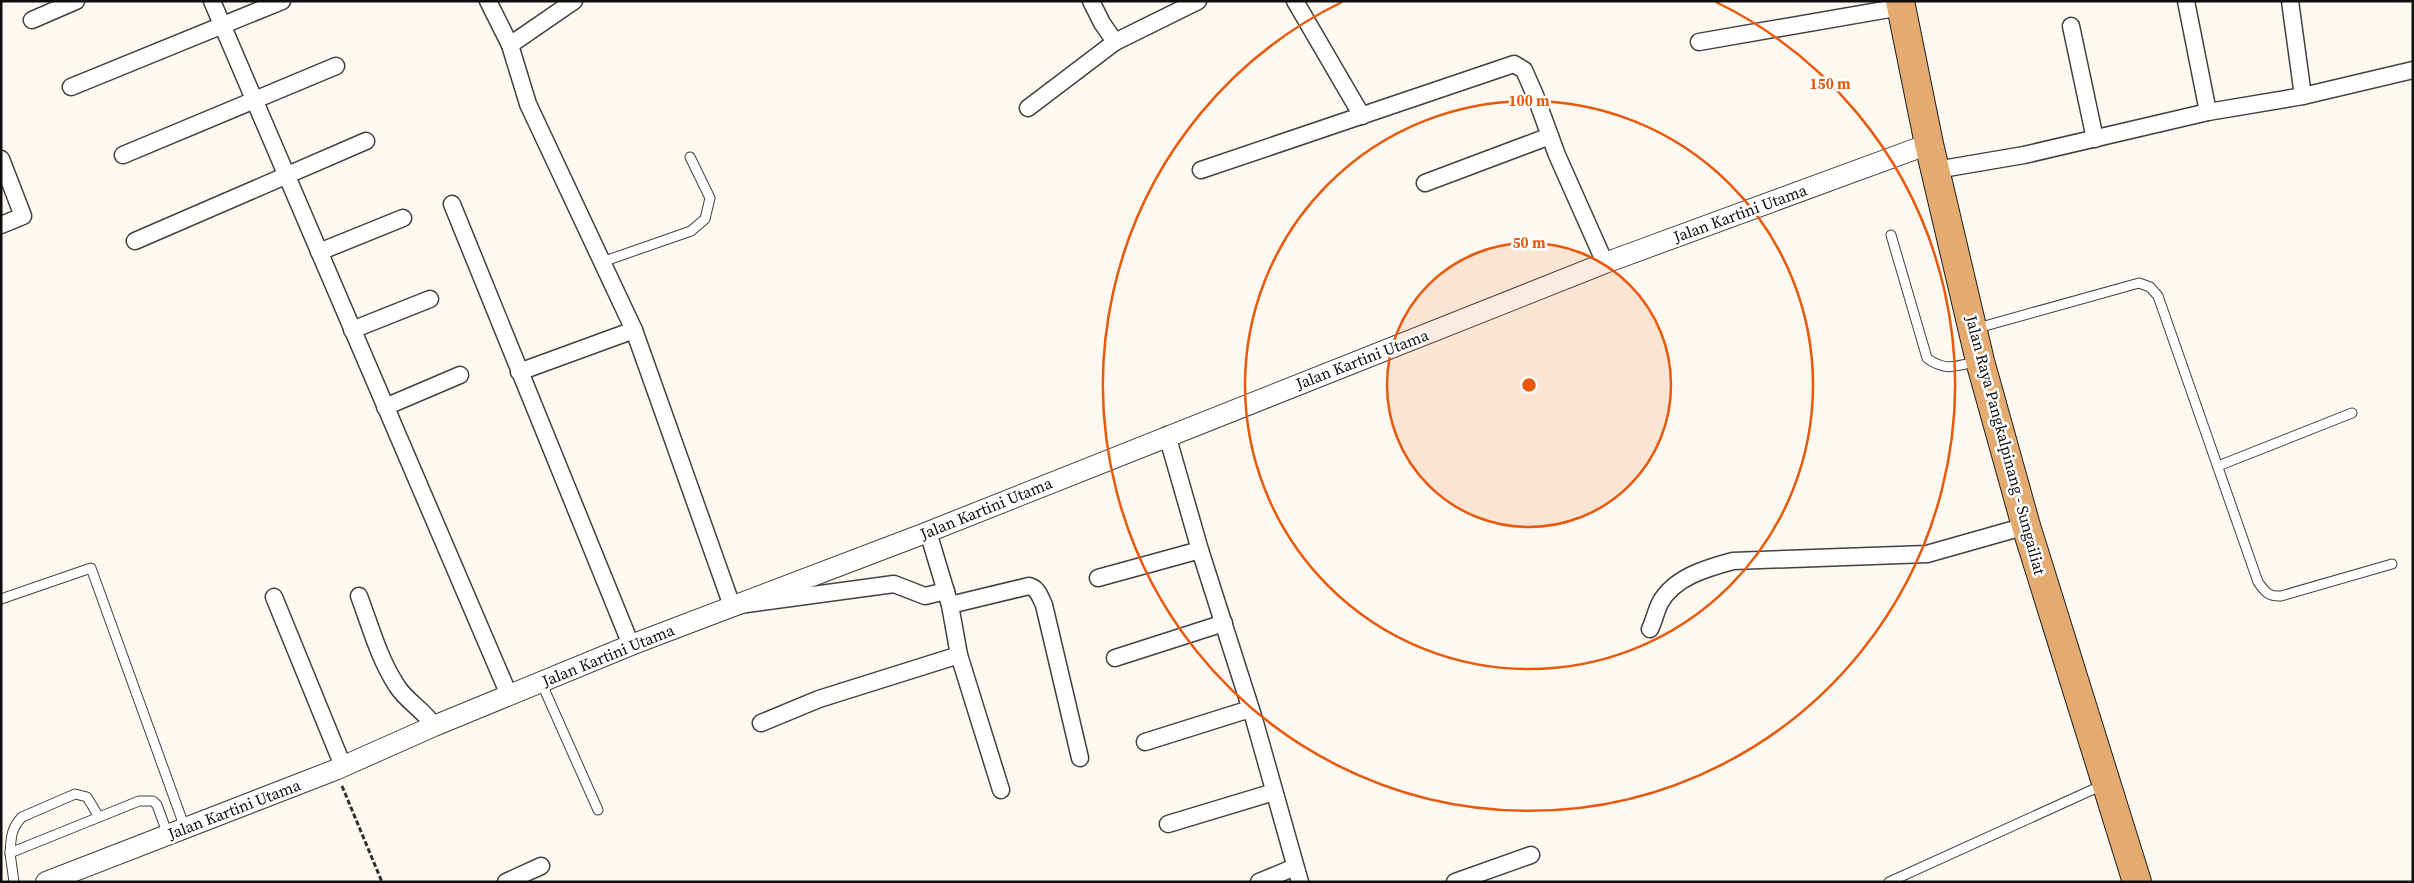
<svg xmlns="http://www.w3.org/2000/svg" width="2414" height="883" font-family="'Source Serif 4',serif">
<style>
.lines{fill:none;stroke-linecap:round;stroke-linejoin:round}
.service-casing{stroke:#414141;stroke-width:11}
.minor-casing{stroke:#414141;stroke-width:19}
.tertiary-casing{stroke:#414141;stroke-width:22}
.trunk-casing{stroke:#1f1f1f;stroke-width:30}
.path{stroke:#303030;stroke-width:3;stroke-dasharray:5 2.5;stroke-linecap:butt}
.service{stroke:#fff;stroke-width:9}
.minor{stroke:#fff;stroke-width:16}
.tertiary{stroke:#fff;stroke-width:20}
.trunk{stroke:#e4ab70;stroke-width:28}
.ring{fill:none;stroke:#e8590c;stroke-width:2.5}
.labels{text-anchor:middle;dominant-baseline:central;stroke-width:5;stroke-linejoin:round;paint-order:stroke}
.street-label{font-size:16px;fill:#0e0e0e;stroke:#fff}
.centre{fill:#e8590c;stroke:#fff;stroke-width:2.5}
.ring-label{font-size:15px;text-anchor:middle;font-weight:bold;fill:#e8590c;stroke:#fff;stroke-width:5;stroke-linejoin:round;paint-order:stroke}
</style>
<rect width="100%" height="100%" fill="#fdf9f1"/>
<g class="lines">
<defs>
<g id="service">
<path d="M 1891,235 L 1927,358 C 1945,372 1957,366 1978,361"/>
<path d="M 602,262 L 691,231 L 705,219 L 710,198 L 690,157"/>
<path d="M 1974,329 L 2139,283 L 2150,287 L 2158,296 L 2258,582 C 2265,592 2269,597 2281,596 L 2392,564"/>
<path d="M 2218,466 L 2352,413"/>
<path d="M 1,599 L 91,568 L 185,828"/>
<path d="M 541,682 L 598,810"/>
<path d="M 10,853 C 11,838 11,828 22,817 L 75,794 L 87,797 L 99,817"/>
<path d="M 14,882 L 10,853 L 139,801 L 153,801 L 157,805 L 168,835"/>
<path d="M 1889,882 L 2105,784"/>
</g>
<g id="minor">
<path d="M 212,1 L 509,695"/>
<path d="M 488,1 L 510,45 L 528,104 L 634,330 L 732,606 L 894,584 L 925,596 L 946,591"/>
<path d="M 1091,1 L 1102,23 L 1115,42"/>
<path d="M 1295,1 L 1362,116"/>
<path d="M 2186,1 L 2208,112"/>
<path d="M 2290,1 L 2303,96"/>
<path d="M 32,20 L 76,1"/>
<path d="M 2071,26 L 2095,139"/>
<path d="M 1699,42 L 1901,7"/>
<path d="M 510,45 L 574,1"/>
<path d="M 71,87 L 282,1"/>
<path d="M 1028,108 L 1115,42 L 1198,1"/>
<path d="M 123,155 L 336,66"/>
<path d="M 1,159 L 23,216 L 1,225"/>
<path d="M 1201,170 L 1514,64 L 1524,70 L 1535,95 L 1557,155 L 1605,263"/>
<path d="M 1936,170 L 2024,155 L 2208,112 L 2303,96 L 2413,70"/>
<path d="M 1425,183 L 1550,136"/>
<path d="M 452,204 L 631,645"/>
<path d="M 135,241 L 366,141"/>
<path d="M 319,252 L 403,218"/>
<path d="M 352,330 L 430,299"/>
<path d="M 519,372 L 634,330"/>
<path d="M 385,407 L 460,375"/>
<path d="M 1167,435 L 1200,550 L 1254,719 L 1300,882"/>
<path d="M 928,532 L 950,605 L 1029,586 C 1038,588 1040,597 1044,605 L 1080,758"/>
<path d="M 1098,578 L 1200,550"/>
<path d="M 359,596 C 370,625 379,659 397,686 C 406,701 424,710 434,726"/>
<path d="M 274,597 L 343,766"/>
<path d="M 950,605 L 959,655 L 1001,790"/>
<path d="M 1650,629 C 1654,621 1656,611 1660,603 C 1674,577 1707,568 1733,561 L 1927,554 L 2026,526"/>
<path d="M 1115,658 L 1224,623"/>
<path d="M 761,723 L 819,699 L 959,655"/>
<path d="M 1145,742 L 1250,709"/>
<path d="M 1168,824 L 1274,792"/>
<path d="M 506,882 L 541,866"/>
<path d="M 1259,882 L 1295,867"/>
<path d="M 1455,882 L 1531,855"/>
</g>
<path id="tertiary" d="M 46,882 L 335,770 L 434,726 L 631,645 L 928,532 L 1605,263 L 1929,144"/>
<path id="trunk" d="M 1900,1 L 1929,144 L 1980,361 L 2026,526 L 2137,882"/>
</defs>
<!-- service casing -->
<use href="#service" class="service-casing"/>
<!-- minor casing -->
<use href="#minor" class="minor-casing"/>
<!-- tertiary casing -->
<use href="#tertiary" class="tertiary-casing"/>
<!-- trunk casing -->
<use href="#trunk" class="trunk-casing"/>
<!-- path -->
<path class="path" d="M 342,786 L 382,882"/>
<!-- service -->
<use href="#service" class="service"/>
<!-- minor -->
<use href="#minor" class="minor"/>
<!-- tertiary -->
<use href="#tertiary" class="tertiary"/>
<!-- trunk -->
<use href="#trunk" class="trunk"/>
</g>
<!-- distance rings -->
<circle cx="1529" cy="385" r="142" fill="#e8590c" fill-opacity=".12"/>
<g class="ring">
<circle cx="1529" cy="385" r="142"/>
<circle cx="1529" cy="385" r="284"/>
<path d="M1716 2A426 426 0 1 1 1342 2"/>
</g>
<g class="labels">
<!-- street labels -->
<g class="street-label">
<text transform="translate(1740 213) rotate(-20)">Jalan Kartini Utama</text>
<text transform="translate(1362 359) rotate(-21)">Jalan Kartini Utama</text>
<text transform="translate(2006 445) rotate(75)">Jalan Raya Pangkalpinang - Sungailiat</text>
<text transform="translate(986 508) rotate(-22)">Jalan Kartini Utama</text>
<text transform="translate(608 655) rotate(-22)">Jalan Kartini Utama</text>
<text transform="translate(234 809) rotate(-21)">Jalan Kartini Utama</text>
</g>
</g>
<circle cx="1529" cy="385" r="8" class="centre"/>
<g class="ring-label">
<text x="1830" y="89">150 m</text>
<text x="1529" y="106">100 m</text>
<text x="1529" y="248">50 m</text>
</g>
<!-- border -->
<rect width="2414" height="883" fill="none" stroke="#0e0e0e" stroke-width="5"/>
</svg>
